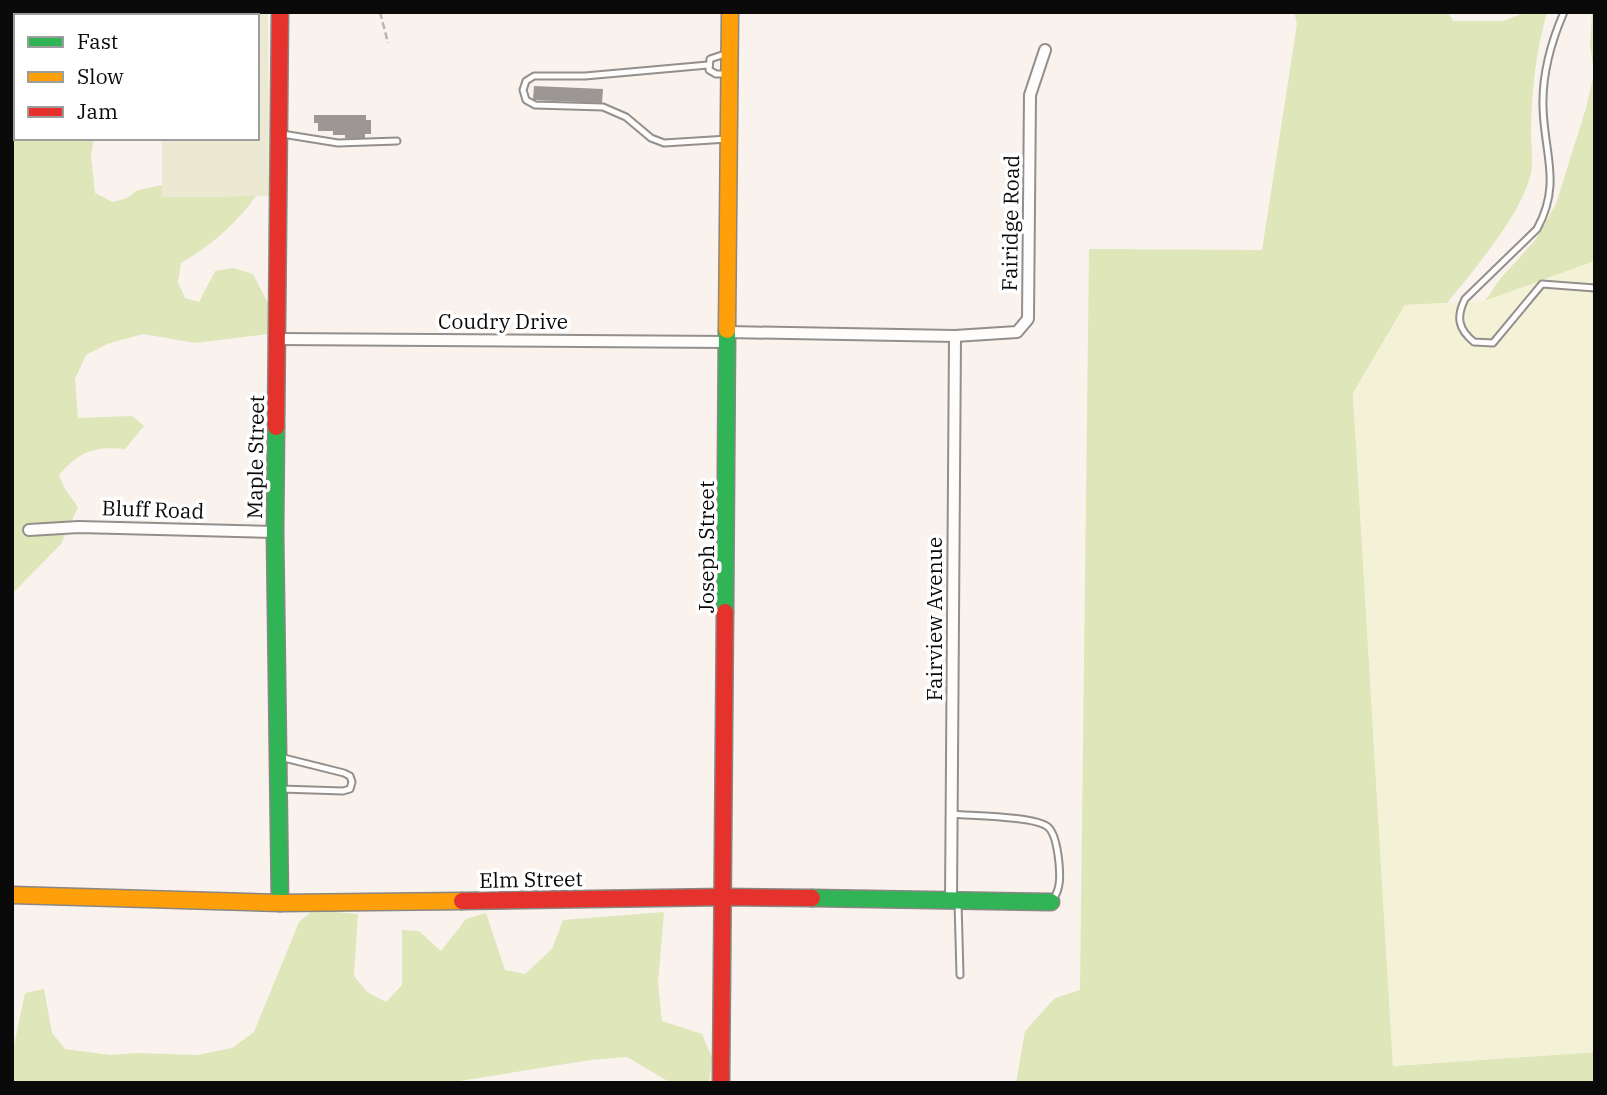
<svg xmlns="http://www.w3.org/2000/svg" width="1607" height="1095" font-family="'IBM Plex Serif',serif">
<style>
.forest{fill:#dfe6ba}
.cemetery{fill:#ebe9d1}
.pitch{fill:#f4f2d6}
.building{fill:#9c9794}
.lines{fill:none;stroke-linecap:round;stroke-linejoin:round}
.lane-casing{stroke:#928f8c;stroke-width:9}
.street-casing{stroke:#928f8c;stroke-width:14}
.fast-casing{stroke:#898683;stroke-width:19}
.slow-casing{stroke:#898683;stroke-width:19}
.jam-casing{stroke:#898683;stroke-width:19}
.path{stroke:#b7b6b5;stroke-width:2.5;stroke-dasharray:7 3.5;stroke-linecap:butt}
.lane{stroke:#fefdfc;stroke-width:5}
.street{stroke:#fefdfc;stroke-width:10}
.fast{stroke:#30b455;stroke-width:16}
.slow{stroke:#ff9f0a;stroke-width:16}
.jam{stroke:#e5322d;stroke-width:16}
.labels{text-anchor:middle;dominant-baseline:central;stroke-width:7;stroke-linejoin:round;paint-order:stroke}
.street-label{font-size:21px;fill:#0a0a0a;stroke:#fff}
</style>
<rect width="100%" height="100%" fill="#faf3ed"/>
<!-- forest -->
<g class="forest">
<path d="M 12,12 L 115,12 L 115,16 L 16,16 L 16,138 L 94,138 L 91,156 L 95,193 L 113,202 L 127,198 L 138,190 L 162,185 L 162,197 L 256,196 C 235,225 212,245 181,263 L 178,282 L 185,298 L 199,302 L 215,271 L 233,268 L 253,274 L 268,303 L 268,334 L 195,343 L 143,334 L 107,344 L 86,355 L 75,379 L 78,418 L 132,416 L 144,426 L 125,449 C 94,446 79,452 59,475 L 65,489 L 78,507 L 61,544 L 12,594 Z"/>
<path d="M 1294,12 L 1448,12 L 1453,21 L 1503,21 L 1527,12 L 1547,12 C 1536,51 1531,94 1531,135 C 1531,145 1533,156 1532,167 C 1528,207 1473,271 1447,303 L 1405,305 L 1353,393 L 1393,1066 L 1595,1052 L 1595,1083 L 1016,1083 L 1025,1031 L 1055,998 L 1080,990 L 1089,249 L 1262,250 L 1297,24 Z"/>
<path d="M 1592,12 L 1595,12 L 1595,261 L 1485,301 L 1500,279 L 1536,239 L 1556,204 L 1586,108 L 1594,73 L 1590,46 Z"/>
<path d="M 313,910 L 358,914 L 354,976 L 367,992 L 386,1002 L 402,985 L 402,930 L 419,931 L 441,951 L 466,919 L 486,913 L 505,970 L 525,974 L 552,949 L 563,920 L 664,912 L 658,983 L 662,1021 L 702,1034 L 712,1058 L 709,1083 L 671,1083 L 627,1057 L 591,1060 L 447,1083 L 12,1083 L 12,1055 L 25,993 L 44,989 L 52,1033 L 65,1049 L 110,1055 L 138,1053 L 197,1055 L 232,1048 L 254,1032 L 299,922 Z"/>
</g>
<!-- cemetery -->
<path class="cemetery" d="M 138,12 L 268,12 L 269,196 L 162,197 L 162,138 L 257,138 L 257,16 L 138,16 Z"/>
<!-- pitch -->
<path class="pitch" d="M 1595,261 L 1595,1052 L 1393,1066 L 1353,393 L 1405,305 L 1485,301 Z"/>
<!-- building -->
<g class="building">
<path d="M 534,86 L 603,89 L 602,103 L 533,100 Z"/>
<path d="M 314,115 L 366,115 L 366,120 L 371,120 L 371,134 L 365,134 L 365,138 L 345,138 L 345,135 L 333,135 L 333,131 L 318,131 L 318,123 L 314,123 Z"/>
</g>
<g class="lines">
<defs>
<g id="lane">
<path d="M 1564,12 C 1551,42 1542,74 1543,107 C 1544,154 1562,183 1537,229 L 1465,299 C 1456,317 1458,329 1474,342 L 1493,343 L 1542,284 L 1595,288"/>
<path d="M 708,65 L 585,76 L 534,76 L 526,81 L 523,90 L 526,100 L 535,105 L 603,107 L 626,117 L 651,138 L 664,143 L 728,139"/>
<path d="M 727,74 L 716,74 L 709,70 L 710,59 L 728,53"/>
<path d="M 282,134 L 338,143 L 397,141"/>
<path d="M 280,757 L 344,773 L 350,776 L 352,782 L 350,789 L 343,791 L 281,789"/>
<path d="M 951,814 C 970,816 1035,816 1048,827 C 1056,834 1058,853 1059,863 C 1060,875 1061,889 1053,899"/>
<path d="M 958,902 L 960,975"/>
</g>
<g id="street">
<path d="M 128,12 L 128,16"/>
<path d="M 12,95 L 16,95"/>
<path d="M 728,332 L 955,336 L 1017,332 L 1028,319 L 1030,95 L 1045,50"/>
<path d="M 278,339 L 728,342"/>
<path d="M 29,530 L 79,527 L 275,532"/>
<path d="M 951,902 L 955,336"/>
</g>
<g id="fast">
<path d="M 276,427 L 275,532 L 280,903"/>
<path d="M 725,612 L 727,330"/>
<path d="M 812,898 L 1051,902"/>
</g>
<g id="slow">
<path d="M 727,330 L 730,12"/>
<path d="M 12,895 L 280,903 L 462,901"/>
</g>
<g id="jam">
<path d="M 276,427 L 280,12"/>
<path d="M 462,901 L 725,897 L 812,898"/>
<path d="M 721,1083 L 725,612"/>
</g>
</defs>
<!-- lane casing -->
<use href="#lane" class="lane-casing"/>
<!-- street casing -->
<use href="#street" class="street-casing"/>
<!-- fast casing -->
<use href="#fast" class="fast-casing"/>
<!-- slow casing -->
<use href="#slow" class="slow-casing"/>
<!-- jam casing -->
<use href="#jam" class="jam-casing"/>
<!-- path -->
<path class="path" d="M 380,12 L 388,43"/>
<!-- lane -->
<use href="#lane" class="lane"/>
<!-- street -->
<use href="#street" class="street"/>
<!-- fast -->
<use href="#fast" class="fast"/>
<!-- slow -->
<use href="#slow" class="slow"/>
<!-- jam -->
<use href="#jam" class="jam"/>
</g>
<g class="labels">
<!-- street labels -->
<g class="street-label">
<text transform="translate(1010 223) rotate(-89)">Fairidge Road</text>
<text x="503" y="321">Coudry Drive</text>
<text transform="translate(255 457) rotate(-89)">Maple Street</text>
<text transform="translate(153 509) rotate(2)">Bluff Road</text>
<text transform="translate(706 547) rotate(-90)">Joseph Street</text>
<text transform="translate(934 619) rotate(-90)">Fairview Avenue</text>
<text transform="translate(531 879) rotate(-1)">Elm Street</text>
</g>
</g>
<!-- border -->
<rect width="1607" height="1095" fill="none" stroke="#0a0a0a" stroke-width="28"/>
<!-- legend -->
<rect x="14" y="14" width="245" height="126" fill="#ffffff" stroke="#9d9d9d" stroke-width="2"/>
<rect x="28" y="37" width="35" height="10" fill="#30b455" stroke="#9d9d9d" stroke-width="2"/>
<text x="77" y="49" font-size="21" fill="#0a0a0a">Fast</text>
<rect x="28" y="72" width="35" height="10" fill="#ff9f0a" stroke="#9d9d9d" stroke-width="2"/>
<text x="77" y="84" font-size="21" fill="#0a0a0a">Slow</text>
<rect x="28" y="107" width="35" height="10" fill="#e5322d" stroke="#9d9d9d" stroke-width="2"/>
<text x="77" y="119" font-size="21" fill="#0a0a0a">Jam</text>
</svg>
